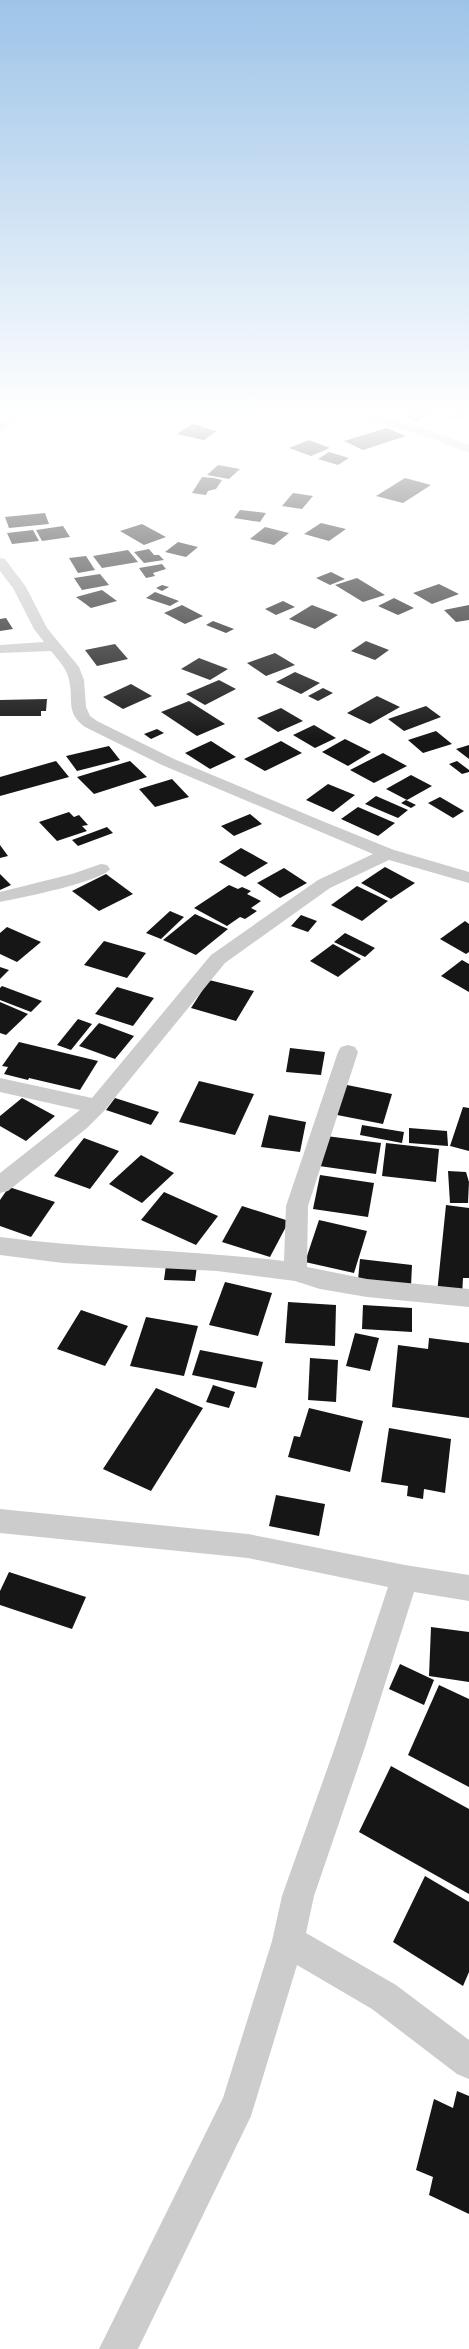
<svg xmlns="http://www.w3.org/2000/svg" width="469" height="2349" font-family="Jost,sans-serif">
<style>
.building{fill:#161616}
.lines{fill:none;stroke-linecap:round;stroke-linejoin:round}
.minor{fill:#ccc;fill-rule:evenodd}
</style>
<rect width="100%" height="100%" fill="#fff"/>
<!-- building -->
<g class="building">
<path d="M 93,411 L 122,411 L 113,416 Z"/>
<path d="M 232,411 L 256,411 L 251,415 Z"/>
<path d="M 397,411 L 444,411 L 417,421 L 394,412 Z"/>
<path d="M 462,413 L 468,415 L 455,419 L 450,416 Z"/>
<path d="M 192,424 L 203,426 L 201,427 L 217,431 L 204,440 L 177,434 Z"/>
<path d="M 387,428 L 406,436 L 363,450 L 344,441 Z"/>
<path d="M 309,440 L 330,448 L 311,456 L 289,448 Z"/>
<path d="M 329,452 L 349,458 L 338,465 L 318,459 Z"/>
<path d="M 218,465 L 240,469 L 229,479 L 207,475 Z"/>
<path d="M 202,477 L 214,478 L 222,480 L 216,489 L 208,491 L 206,495 L 192,493 Z"/>
<path d="M 405,478 L 431,485 L 403,503 L 376,496 Z"/>
<path d="M 293,493 L 313,496 L 302,509 L 282,506 Z"/>
<path d="M 240,510 L 266,513 L 260,522 L 234,518 Z"/>
<path d="M 45,513 L 49,524 L 9,528 L 5,517 Z"/>
<path d="M 321,523 L 346,529 L 329,541 L 304,534 Z"/>
<path d="M 142,524 L 166,537 L 144,545 L 120,531 Z"/>
<path d="M 63,526 L 70,537 L 42,541 L 36,530 Z"/>
<path d="M 265,527 L 289,533 L 274,545 L 250,539 Z"/>
<path d="M 33,530 L 39,541 L 12,544 L 7,533 Z"/>
<path d="M 178,542 L 198,547 L 186,557 L 165,552 Z"/>
<path d="M 149,549 L 154,555 L 159,555 L 164,560 L 144,563 L 134,552 Z"/>
<path d="M 128,550 L 138,562 L 102,568 L 93,556 Z"/>
<path d="M 86,556 L 95,570 L 78,573 L 69,558 Z"/>
<path d="M 162,564 L 166,569 L 153,573 L 155,576 L 146,578 L 139,568 Z"/>
<path d="M 331,572 L 345,579 L 330,585 L 316,578 Z"/>
<path d="M 100,574 L 109,585 L 82,590 L 74,578 Z"/>
<path d="M 357,578 L 385,595 L 363,602 L 335,585 Z"/>
<path d="M 439,584 L 459,594 L 432,604 L 413,593 Z"/>
<path d="M 162,585 L 169,587 L 162,591 L 156,588 Z"/>
<path d="M 102,590 L 117,601 L 91,608 L 76,597 Z"/>
<path d="M 155,592 L 179,601 L 170,606 L 146,598 Z"/>
<path d="M 394,598 L 414,608 L 398,615 L 378,606 Z"/>
<path d="M 283,601 L 295,607 L 276,615 L 265,609 Z"/>
<path d="M 182,605 L 203,616 L 185,624 L 164,613 Z"/>
<path d="M 312,605 L 338,615 L 315,629 L 289,619 Z"/>
<path d="M 469,605 L 469,620 L 456,622 L 444,610 Z"/>
<path d="M 6,618 L 13,629 L 0,631 L 0,619 Z"/>
<path d="M 213,621 L 234,629 L 226,633 L 206,625 Z"/>
<path d="M 366,641 L 389,650 L 375,660 L 351,651 Z"/>
<path d="M 115,644 L 128,659 L 97,666 L 85,650 Z"/>
<path d="M 275,653 L 295,665 L 266,676 L 247,663 Z"/>
<path d="M 199,658 L 228,669 L 210,680 L 181,669 Z"/>
<path d="M 295,672 L 320,683 L 301,694 L 276,682 Z"/>
<path d="M 219,680 L 236,689 L 205,705 L 186,694 Z"/>
<path d="M 131,684 L 152,696 L 123,709 L 103,697 Z"/>
<path d="M 323,688 L 333,693 L 318,701 L 308,696 Z"/>
<path d="M 377,696 L 400,707 L 370,724 L 347,713 Z"/>
<path d="M 47,699 L 46,711 L 41,711 L 41,716 L 0,716 L 0,700 Z"/>
<path d="M 189,701 L 225,724 L 197,736 L 161,712 Z"/>
<path d="M 426,706 L 441,717 L 404,731 L 388,719 Z"/>
<path d="M 281,708 L 303,721 L 278,732 L 257,718 Z"/>
<path d="M 314,725 L 336,738 L 315,748 L 293,735 Z"/>
<path d="M 157,729 L 164,733 L 151,739 L 144,734 Z"/>
<path d="M 436,731 L 452,744 L 423,753 L 408,740 Z"/>
<path d="M 345,739 L 371,752 L 348,766 L 322,752 Z"/>
<path d="M 211,741 L 236,757 L 210,769 L 185,753 Z"/>
<path d="M 281,741 L 302,753 L 265,771 L 244,759 Z"/>
<path d="M 469,745 L 469,759 L 456,749 Z"/>
<path d="M 109,746 L 120,760 L 77,771 L 66,756 Z"/>
<path d="M 383,753 L 407,766 L 374,783 L 350,770 Z"/>
<path d="M 56,761 L 69,777 L 0,796 L 0,777 Z"/>
<path d="M 130,761 L 147,777 L 94,794 L 77,777 Z"/>
<path d="M 457,761 L 469,770 L 469,772 L 462,774 L 449,764 Z"/>
<path d="M 411,775 L 432,786 L 407,800 L 386,789 Z"/>
<path d="M 172,779 L 189,797 L 155,807 L 139,789 Z"/>
<path d="M 328,784 L 355,795 L 333,812 L 306,800 Z"/>
<path d="M 376,796 L 408,810 L 398,818 L 365,804 Z"/>
<path d="M 440,797 L 464,811 L 453,818 L 428,803 Z"/>
<path d="M 406,800 L 416,805 L 411,808 L 401,803 Z"/>
<path d="M 358,807 L 395,823 L 378,836 L 341,819 Z"/>
<path d="M 69,812 L 74,817 L 79,815 L 88,825 L 82,826 L 87,831 L 57,841 L 39,822 Z"/>
<path d="M 250,814 L 262,824 L 234,836 L 221,826 Z"/>
<path d="M 107,827 L 113,833 L 78,846 L 72,840 Z"/>
<path d="M 0,845 L 8,856 L 0,858 Z"/>
<path d="M 241,848 L 268,863 L 245,877 L 219,862 Z"/>
<path d="M 385,867 L 415,883 L 391,899 L 361,883 Z"/>
<path d="M 284,868 L 307,883 L 280,898 L 257,883 Z"/>
<path d="M 0,874 L 11,885 L 0,890 Z"/>
<path d="M 106,874 L 133,894 L 99,911 L 72,891 Z"/>
<path d="M 229,885 L 238,889 L 242,887 L 251,891 L 247,894 L 261,901 L 251,908 L 257,911 L 245,919 L 240,917 L 227,926 L 194,908 Z"/>
<path d="M 357,886 L 388,901 L 362,921 L 331,905 Z"/>
<path d="M 170,911 L 184,917 L 161,939 L 146,933 Z"/>
<path d="M 195,914 L 228,929 L 196,955 L 163,940 Z"/>
<path d="M 301,915 L 317,921 L 308,932 L 291,926 Z"/>
<path d="M 465,921 L 469,924 L 469,952 L 466,954 L 440,939 Z"/>
<path d="M 7,927 L 41,942 L 17,962 L 0,954 L 0,933 Z"/>
<path d="M 345,933 L 375,948 L 365,957 L 334,942 Z"/>
<path d="M 104,941 L 146,953 L 127,978 L 84,965 Z"/>
<path d="M 333,944 L 361,959 L 338,977 L 310,961 Z"/>
<path d="M 462,960 L 469,964 L 469,992 L 441,976 Z"/>
<path d="M 0,967 L 9,970 L 0,979 Z"/>
<path d="M 209,980 L 254,991 L 236,1021 L 191,1008 Z"/>
<path d="M 2,986 L 42,1001 L 31,1012 L 0,1000 L 0,988 Z"/>
<path d="M 117,987 L 154,998 L 133,1026 L 95,1014 Z"/>
<path d="M 0,1002 L 28,1014 L 6,1035 L 0,1033 Z"/>
<path d="M 78,1019 L 92,1024 L 71,1050 L 57,1045 Z"/>
<path d="M 99,1023 L 134,1036 L 115,1059 L 79,1046 Z"/>
<path d="M 19,1042 L 98,1061 L 80,1090 L 29,1078 L 28,1080 L 4,1074 L 8,1067 L 2,1066 Z"/>
<path d="M 290,1048 L 325,1052 L 321,1075 L 286,1072 Z"/>
<path d="M 199,1081 L 254,1094 L 235,1135 L 179,1122 Z"/>
<path d="M 342,1084 L 392,1094 L 383,1124 L 332,1114 Z"/>
<path d="M 22,1098 L 55,1116 L 26,1141 L 0,1126 L 0,1116 Z"/>
<path d="M 115,1098 L 159,1112 L 151,1125 L 106,1110 Z"/>
<path d="M 463,1107 L 469,1108 L 469,1151 L 450,1146 Z"/>
<path d="M 269,1115 L 306,1122 L 300,1152 L 261,1147 Z"/>
<path d="M 362,1125 L 404,1132 L 402,1143 L 360,1135 Z"/>
<path d="M 409,1128 L 447,1131 L 448,1146 L 409,1143 Z"/>
<path d="M 326,1136 L 381,1143 L 376,1174 L 319,1166 Z"/>
<path d="M 84,1138 L 119,1151 L 90,1189 L 54,1176 Z"/>
<path d="M 386,1143 L 439,1149 L 436,1182 L 382,1176 Z"/>
<path d="M 141,1155 L 174,1173 L 142,1203 L 109,1184 Z"/>
<path d="M 448,1171 L 466,1172 L 469,1182 L 468,1203 L 450,1203 Z"/>
<path d="M 320,1175 L 374,1183 L 368,1217 L 313,1209 Z"/>
<path d="M 9,1187 L 55,1202 L 31,1237 L 0,1226 L 0,1200 Z"/>
<path d="M 164,1192 L 218,1216 L 196,1245 L 141,1220 Z"/>
<path d="M 446,1205 L 469,1208 L 469,1278 L 463,1278 L 462,1296 L 437,1293 Z"/>
<path d="M 242,1206 L 289,1221 L 270,1257 L 222,1242 Z"/>
<path d="M 319,1220 L 367,1231 L 354,1273 L 305,1262 Z"/>
<path d="M 360,1259 L 412,1265 L 411,1286 L 358,1280 Z"/>
<path d="M 166,1265 L 197,1266 L 195,1281 L 164,1280 Z"/>
<path d="M 225,1282 L 272,1293 L 258,1336 L 209,1325 Z"/>
<path d="M 288,1302 L 336,1305 L 335,1346 L 285,1343 Z"/>
<path d="M 363,1305 L 412,1308 L 412,1332 L 362,1329 Z"/>
<path d="M 81,1310 L 128,1326 L 105,1366 L 57,1349 Z"/>
<path d="M 146,1317 L 198,1326 L 184,1376 L 130,1366 Z"/>
<path d="M 355,1333 L 379,1338 L 370,1371 L 346,1366 Z"/>
<path d="M 429,1338 L 469,1343 L 469,1418 L 392,1407 L 398,1345 L 428,1349 Z"/>
<path d="M 200,1350 L 263,1362 L 256,1388 L 192,1375 Z"/>
<path d="M 310,1358 L 338,1360 L 336,1402 L 308,1400 Z"/>
<path d="M 213,1385 L 235,1392 L 229,1408 L 206,1402 Z"/>
<path d="M 156,1388 L 203,1408 L 151,1491 L 103,1469 Z"/>
<path d="M 309,1408 L 363,1421 L 350,1472 L 288,1457 L 294,1436 L 300,1437 Z"/>
<path d="M 389,1428 L 451,1439 L 445,1493 L 424,1489 L 423,1499 L 407,1496 L 408,1486 L 381,1482 Z"/>
<path d="M 276,1495 L 325,1504 L 319,1536 L 269,1526 Z"/>
<path d="M 9,1572 L 86,1597 L 72,1629 L 0,1605 L 0,1591 Z"/>
<path d="M 431,1627 L 469,1632 L 469,1682 L 429,1676 Z"/>
<path d="M 400,1664 L 434,1680 L 424,1705 L 389,1689 Z"/>
<path d="M 439,1685 L 469,1699 L 469,1787 L 408,1755 Z"/>
<path d="M 391,1766 L 469,1809 L 469,1894 L 359,1832 Z"/>
<path d="M 425,1876 L 469,1902 L 469,1972 L 463,1986 L 393,1942 Z"/>
<path d="M 457,2091 L 469,2096 L 469,2214 L 429,2195 L 433,2177 L 416,2170 L 434,2099 L 453,2108 Z"/>
</g>
<g class="lines">
<!-- minor -->
<g class="minor">
<path d="M 21,411 L 35,411 L 0,432 L 0,424 Z"/>
<path d="M 342,411 C 381,411 433,431 469,445 L 469,453 L 434,439 L 344,413 Z"/>
<path d="M 0,558 L 5,559 L 26,587 L 47,628 L 79,667 L 84,680 L 86,707 L 90,716 L 97,721 L 174,759 L 327,823 L 394,850 L 469,872 L 469,883 L 389,860 L 330,888 L 225,963 L 104,1111 L 87,1128 L 8,1191 L 0,1193 L 0,1173 L 80,1110 L 0,1092 L 0,1078 L 92,1098 L 211,955 L 318,880 L 373,854 L 162,765 L 85,727 C 65,712 74,701 69,680 C 67,668 58,660 51,651 L 0,653 L 0,645 L 44,642 L 34,629 L 13,588 L 0,571 Z"/>
<path d="M 101,864 L 107,865 L 110,869 C 101,882 20,898 0,902 L 0,892 L 72,874 Z"/>
<path d="M 348,1045 L 355,1047 L 358,1052 L 308,1206 L 307,1267 L 367,1279 L 469,1289 L 469,1307 L 367,1297 L 320,1289 L 295,1281 L 217,1271 L 63,1263 L 0,1255 L 0,1237 C 94,1249 189,1250 284,1261 L 286,1206 L 338,1052 L 341,1047 Z"/>
<path d="M 0,1509 L 248,1534 L 405,1565 L 469,1575 L 469,1601 L 414,1592 L 365,1747 L 314,1896 L 306,1933 L 396,1985 L 469,2040 L 469,2079 L 457,2074 L 372,2009 L 297,1965 L 251,2116 L 138,2349 L 99,2349 L 223,2098 L 272,1941 L 282,1896 L 335,1747 L 388,1587 L 248,1558 L 0,1533 Z"/>
</g>
</g>
<!-- sky -->
<linearGradient id="sky" x2="0" y2="1"><stop stop-color="#9dc4e8"/><stop offset="0.56" stop-color="#fff"/><stop offset="1" stop-color="#fff" stop-opacity="0"/></linearGradient>
<rect width="469" height="740" fill="url(#sky)"/>
</svg>
